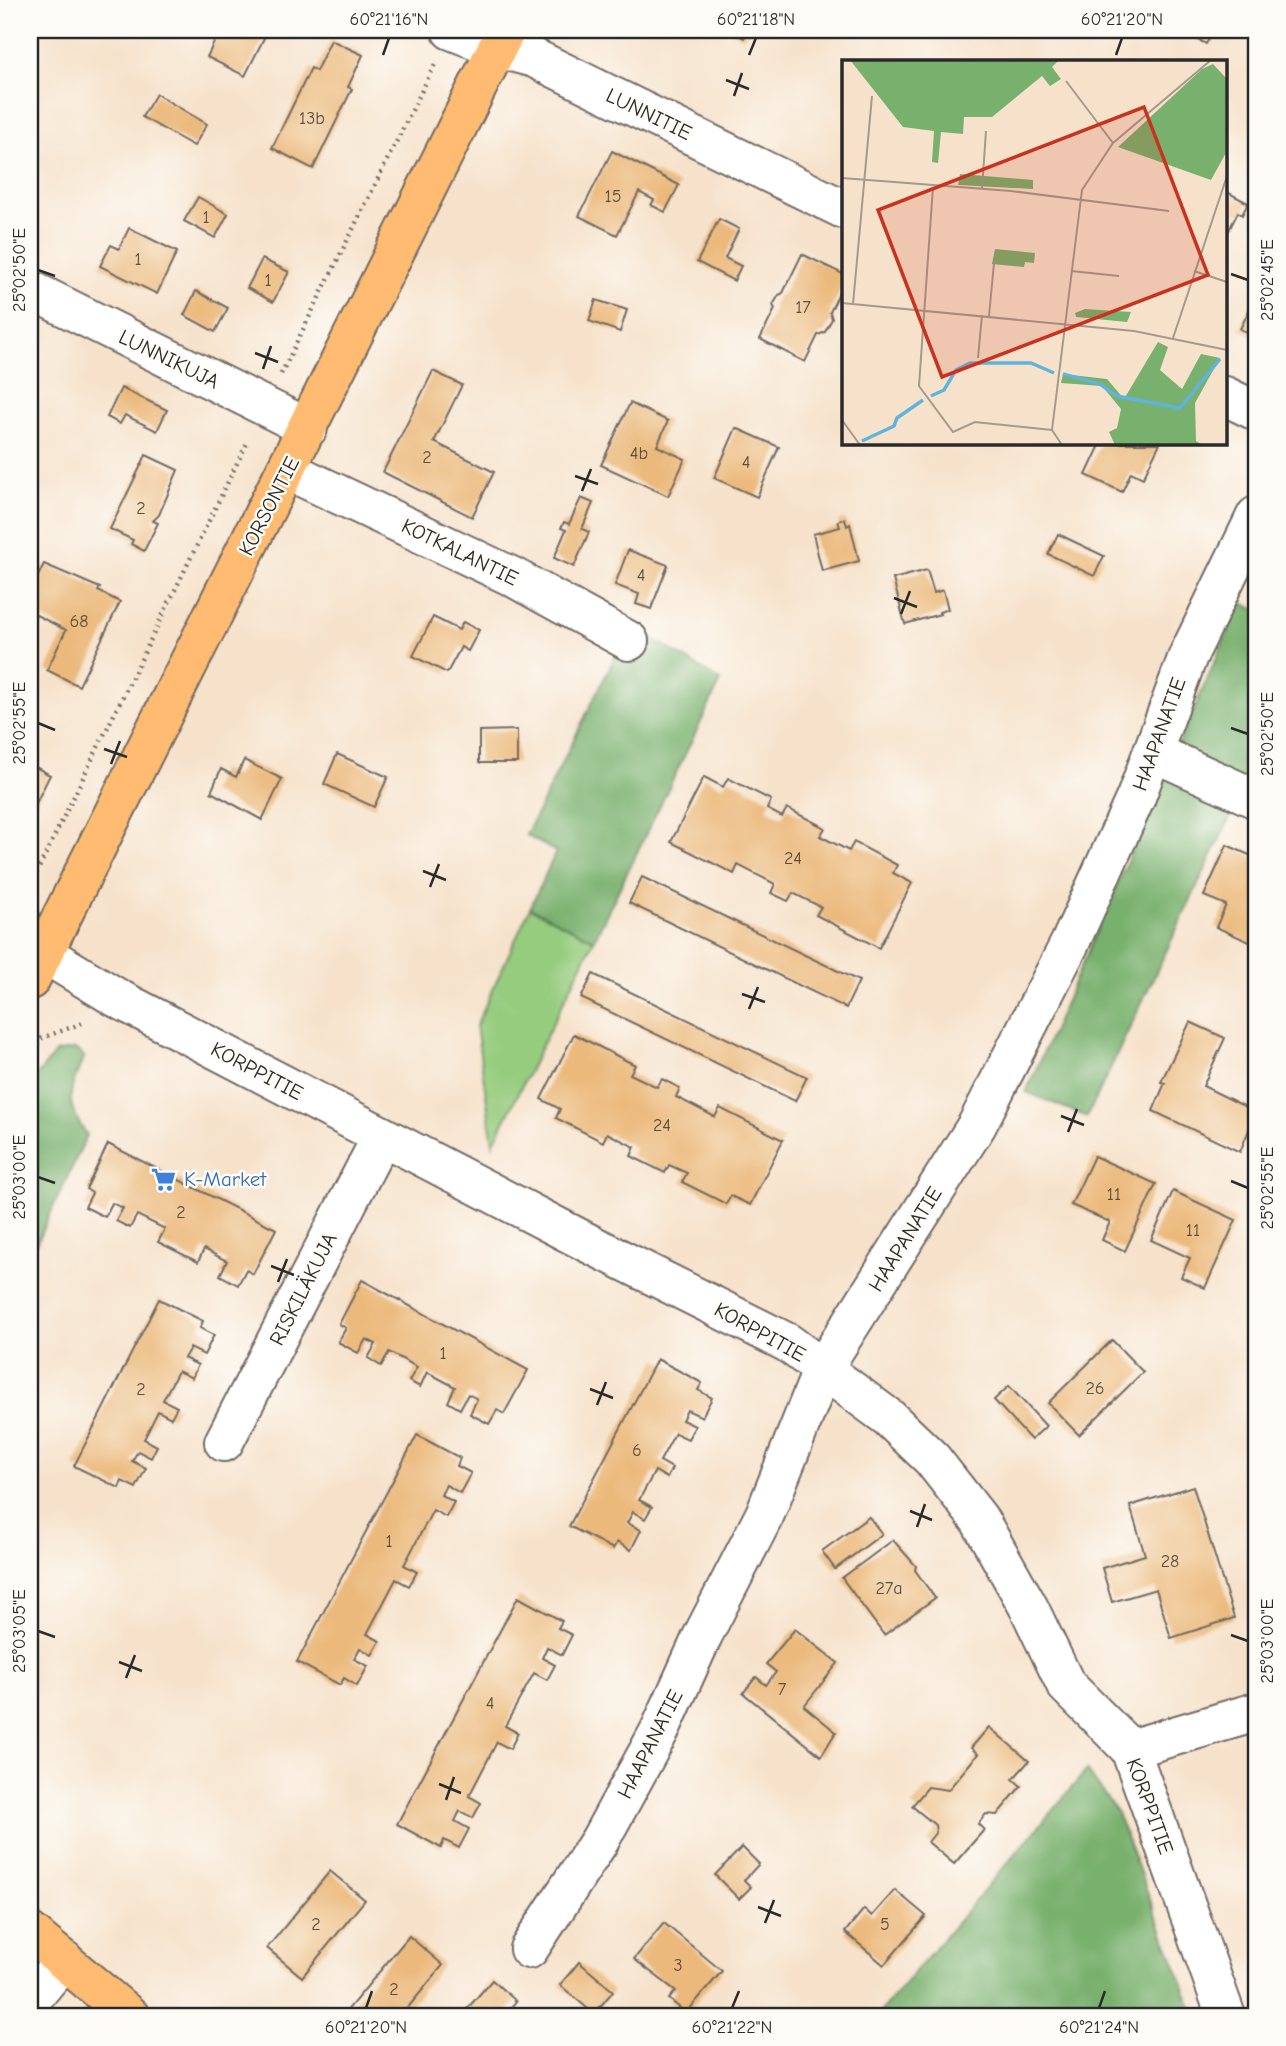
<svg xmlns="http://www.w3.org/2000/svg" width="1286" height="2046" font-family="'Comic Neue',sans-serif">
<style>
.green{fill:#95cc7e;stroke:#607c54;stroke-width:2}
.forest{fill:#78b06d;stroke:#526e4c;stroke-width:2}
.building{fill:#ebb97c}
.lines{fill:none;stroke-linecap:round;stroke-linejoin:round}
.minor-casing{stroke:#726b63;stroke-width:42}
.major-casing{stroke:#726b63;stroke-width:42}
.path{stroke:#726b63;stroke-width:4.5;stroke-dasharray:2 5;stroke-linecap:butt}
.minor{stroke:#fff;stroke-width:38}
.major{stroke:#ffbb71;stroke-width:38}
.ticks{fill:none;stroke:#2b2b2b;stroke-width:2.5}
.labels{text-anchor:middle;dominant-baseline:central;stroke-width:5;stroke-linejoin:round;paint-order:stroke}
.number-label{font-size:18px;fill:#5b4e3f}
.street-label{font-size:21px;fill:#2b2b2b;stroke:#fdfcf7}
.shop-label{font-size:21px;fill:#366cbe;stroke:#fdfcf7;text-anchor:start}
.inset-river{fill:none;stroke:#60b4dc;stroke-width:3.5}
.inset-road{fill:none;stroke:#a5998b;stroke-width:2}
.view{fill:#c8321e;fill-opacity:0.15;stroke:#c8321e;stroke-width:3.5}
.inset-edge{fill:none;stroke:#2b2b2b;stroke-width:3.5}
.neatline{fill:none;stroke:#2b2b2b;stroke-width:2.5}
.ticks-label{font-size:18px;text-anchor:middle;fill:#2b2b2b}
</style>
<rect width="100%" height="100%" fill="#fdfcf7"/>
<filter id="ink" filterUnits="userSpaceOnUse"><feTurbulence type="fractalNoise" baseFrequency=".0143" numOctaves="2"/><feDisplacementMap in="SourceGraphic" scale="14" xChannelSelector="R" yChannelSelector="G"/><feConvolveMatrix kernelMatrix="1 2 1 2 8 2 1 2 1" color-interpolation-filters="sRGB"/></filter>
<filter id="wash" filterUnits="userSpaceOnUse"><feTurbulence type="fractalNoise" baseFrequency=".00686" numOctaves="4" result="noise"/><feDisplacementMap in="SourceGraphic" scale="28" xChannelSelector="R" yChannelSelector="G"/><feGaussianBlur stdDeviation="1.57" result="paint"/><feColorMatrix in="noise" values="0 0 0 0 0 0 0 0 0 0 0 0 0 0 0 0 0 1.4 0 .05"/><feComposite in="paint" operator="in"/></filter>
<g filter="url(#wash)">
<rect width="100%" height="100%" fill="#f6e2cb"/>
<!-- green -->
<path class="green" d="M 530,908 L 594,940 L 493,1144 L 476,1026 Z"/>
<!-- forest -->
<g class="forest">
<path d="M 1241,602 L 1256,610 L 1256,763 L 1087,1117 L 1026,1092 Z"/>
<path d="M 631,625 L 721,681 L 594,940 L 530,908 L 556,852 L 526,835 Z"/>
<path d="M 75,1049 L 84,1056 C 69,1093 63,1101 87,1135 L 30,1257 L 30,1084 L 55,1053 Z"/>
<path d="M 1087,1770 L 1117,1813 L 1195,2016 L 877,2016 Z"/>
</g>
<g id="blocks">
<!-- building -->
<g class="building">
<path d="M 220,30 L 268,30 L 245,76 L 207,57 Z"/>
<path d="M 728,30 L 748,30 L 744,38 Z"/>
<path d="M 1180,30 L 1214,30 L 1206,44 Z"/>
<path d="M 331,40 L 363,55 L 348,87 L 352,89 L 313,169 L 272,148 L 311,68 L 316,71 Z"/>
<path d="M 156,94 L 207,124 L 194,146 L 142,117 Z"/>
<path d="M 612,151 L 679,185 L 665,212 L 651,205 L 654,200 L 639,192 L 617,235 L 579,216 Z"/>
<path d="M 1225,191 L 1248,203 L 1242,215 L 1238,212 L 1225,238 Z"/>
<path d="M 198,197 L 228,214 L 215,238 L 184,221 Z"/>
<path d="M 719,219 L 739,229 L 725,258 L 741,266 L 734,281 L 697,262 Z"/>
<path d="M 129,228 L 177,252 L 157,294 L 100,266 L 111,245 L 119,249 Z"/>
<path d="M 802,254 L 843,274 L 843,285 L 830,312 L 832,319 L 825,332 L 818,335 L 805,362 L 760,339 L 775,309 L 773,305 L 779,295 L 783,293 Z"/>
<path d="M 262,259 L 289,272 L 273,302 L 247,288 Z"/>
<path d="M 196,291 L 228,308 L 215,332 L 184,315 Z"/>
<path d="M 596,300 L 627,310 L 620,332 L 589,321 Z"/>
<path d="M 1252,304 L 1256,307 L 1256,337 L 1240,329 Z"/>
<path d="M 433,371 L 462,385 L 434,442 L 494,472 L 472,517 L 383,472 Z"/>
<path d="M 121,388 L 167,410 L 157,431 L 125,415 L 120,424 L 107,417 Z"/>
<path d="M 630,403 L 668,421 L 657,446 L 685,459 L 668,496 L 601,465 Z"/>
<path d="M 736,428 L 779,447 L 757,497 L 714,478 Z"/>
<path d="M 1101,443 L 1160,443 L 1143,478 L 1131,472 L 1122,492 L 1086,475 Z"/>
<path d="M 146,455 L 178,470 L 159,515 L 153,521 L 158,523 L 144,551 L 131,544 L 133,540 L 110,529 Z"/>
<path d="M 581,498 L 593,503 L 582,529 L 589,532 L 574,567 L 554,558 L 566,530 L 561,528 L 564,522 L 569,524 Z"/>
<path d="M 845,519 L 847,526 L 850,524 L 859,561 L 822,571 L 813,534 L 840,527 L 838,521 Z"/>
<path d="M 1058,534 L 1104,556 L 1094,576 L 1048,554 Z"/>
<path d="M 628,550 L 668,565 L 651,609 L 636,604 L 639,594 L 615,585 Z"/>
<path d="M 44,564 L 100,588 L 98,591 L 120,602 L 79,686 L 47,670 L 66,630 L 30,612 L 30,592 Z"/>
<path d="M 927,570 L 934,593 L 943,590 L 948,609 L 939,612 L 940,614 L 905,624 L 893,579 Z"/>
<path d="M 433,617 L 459,630 L 463,622 L 479,630 L 468,651 L 461,647 L 447,673 L 413,656 Z"/>
<path d="M 517,730 L 517,763 L 479,763 L 479,731 Z"/>
<path d="M 337,754 L 388,777 L 374,807 L 324,784 Z"/>
<path d="M 244,760 L 282,779 L 262,820 L 211,792 L 221,769 L 236,777 Z"/>
<path d="M 30,764 L 50,775 L 30,815 Z"/>
<path d="M 704,777 L 723,787 L 728,778 L 771,800 L 767,809 L 782,817 L 787,808 L 825,828 L 820,836 L 849,851 L 854,842 L 897,865 L 893,873 L 912,883 L 879,948 L 816,915 L 821,907 L 793,893 L 788,901 L 771,893 L 775,884 L 738,865 L 734,874 L 671,842 Z"/>
<path d="M 1227,845 L 1256,858 L 1256,945 L 1216,927 L 1226,905 L 1204,896 Z"/>
<path d="M 642,877 L 859,981 L 846,1008 L 629,903 Z"/>
<path d="M 593,974 L 807,1077 L 795,1101 L 581,998 Z"/>
<path d="M 1190,1022 L 1225,1038 L 1203,1086 L 1256,1112 L 1240,1152 L 1153,1111 L 1165,1083 L 1161,1082 Z"/>
<path d="M 574,1034 L 635,1065 L 630,1074 L 657,1087 L 662,1079 L 680,1088 L 676,1097 L 715,1117 L 720,1108 L 783,1140 L 750,1205 L 731,1196 L 726,1204 L 682,1182 L 687,1173 L 669,1165 L 665,1173 L 631,1156 L 635,1147 L 607,1133 L 603,1142 L 556,1118 L 560,1109 L 541,1099 Z"/>
<path d="M 108,1144 L 276,1229 L 253,1274 L 246,1270 L 238,1285 L 220,1275 L 227,1261 L 204,1249 L 198,1262 L 158,1242 L 165,1229 L 137,1215 L 130,1228 L 116,1221 L 123,1208 L 112,1203 L 105,1217 L 85,1207 L 92,1193 L 86,1189 Z"/>
<path d="M 1094,1156 L 1156,1184 L 1125,1251 L 1102,1240 L 1110,1222 L 1071,1205 Z"/>
<path d="M 1173,1191 L 1236,1220 L 1205,1288 L 1181,1277 L 1190,1258 L 1151,1240 Z"/>
<path d="M 362,1280 L 528,1370 L 504,1414 L 497,1410 L 489,1424 L 470,1414 L 477,1399 L 468,1394 L 460,1409 L 448,1402 L 455,1387 L 427,1372 L 420,1387 L 409,1381 L 417,1367 L 389,1352 L 381,1366 L 368,1358 L 376,1344 L 366,1339 L 358,1353 L 338,1342 L 346,1328 L 339,1324 Z"/>
<path d="M 159,1299 L 203,1321 L 200,1328 L 214,1335 L 204,1355 L 190,1348 L 184,1358 L 198,1365 L 192,1378 L 178,1371 L 163,1400 L 177,1407 L 171,1418 L 158,1411 L 144,1439 L 157,1446 L 151,1458 L 138,1451 L 132,1461 L 146,1468 L 136,1488 L 122,1481 L 119,1488 L 74,1466 Z"/>
<path d="M 1112,1340 L 1143,1372 L 1079,1435 L 1048,1403 Z"/>
<path d="M 657,1359 L 702,1383 L 698,1390 L 712,1398 L 702,1417 L 687,1410 L 682,1420 L 695,1426 L 688,1439 L 675,1433 L 660,1461 L 672,1468 L 667,1478 L 655,1471 L 639,1500 L 652,1507 L 645,1519 L 633,1512 L 627,1523 L 641,1530 L 631,1550 L 617,1542 L 613,1549 L 569,1526 Z"/>
<path d="M 1009,1386 L 1046,1426 L 1031,1440 L 994,1400 Z"/>
<path d="M 417,1435 L 460,1458 L 457,1466 L 471,1473 L 460,1493 L 446,1485 L 441,1495 L 454,1502 L 446,1517 L 433,1510 L 404,1565 L 417,1572 L 409,1586 L 396,1579 L 367,1634 L 380,1641 L 372,1655 L 360,1648 L 354,1659 L 368,1666 L 357,1686 L 344,1678 L 340,1685 L 297,1662 Z"/>
<path d="M 1193,1486 L 1234,1618 L 1171,1638 L 1156,1589 L 1112,1602 L 1102,1568 L 1145,1555 L 1130,1506 Z"/>
<path d="M 869,1517 L 882,1534 L 835,1569 L 822,1551 Z"/>
<path d="M 893,1540 L 916,1566 L 915,1570 L 935,1598 L 884,1635 L 842,1578 Z"/>
<path d="M 518,1597 L 562,1621 L 558,1628 L 572,1635 L 562,1655 L 547,1647 L 542,1658 L 555,1665 L 547,1680 L 534,1673 L 505,1726 L 518,1733 L 510,1749 L 497,1742 L 469,1796 L 481,1803 L 473,1818 L 460,1811 L 455,1821 L 469,1829 L 459,1848 L 444,1840 L 441,1848 L 397,1824 Z"/>
<path d="M 795,1629 L 838,1663 L 804,1706 L 836,1732 L 821,1756 L 743,1693 L 756,1677 L 766,1685 L 776,1672 L 766,1664 Z"/>
<path d="M 989,1727 L 1029,1761 L 1013,1779 L 1021,1786 L 997,1815 L 986,1814 L 978,1824 L 984,1830 L 954,1864 L 928,1842 L 936,1832 L 935,1825 L 912,1806 L 928,1787 L 948,1790 L 978,1754 L 971,1748 Z"/>
<path d="M 742,1847 L 759,1864 L 744,1880 L 751,1887 L 739,1899 L 715,1875 Z"/>
<path d="M 330,1871 L 365,1900 L 302,1977 L 267,1948 Z"/>
<path d="M 895,1890 L 926,1916 L 884,1965 L 845,1932 L 864,1909 L 872,1916 Z"/>
<path d="M 664,1923 L 722,1971 L 686,2013 L 669,1999 L 676,1991 L 634,1959 Z"/>
<path d="M 409,1936 L 443,1965 L 401,2016 L 349,2016 L 345,2013 Z"/>
<path d="M 579,1962 L 613,1991 L 594,2014 L 560,1985 Z"/>
<path d="M 492,1980 L 516,2001 L 504,2016 L 461,2016 Z"/>
</g>
</g>
</g>
<g filter="url(#ink)">
<use href="#blocks" fill-opacity="0" stroke="#726b63" stroke-width="2"/>
<g class="lines">
<defs>
<g id="minor">
<path d="M 451,30 L 497,48 L 534,58 L 843,209"/>
<path d="M 31,290 L 308,428"/>
<path d="M 1225,396 L 1256,411"/>
<path d="M 287,470 L 513,577 L 629,641"/>
<path d="M 1153,752 L 1256,799"/>
<path d="M 30,945 L 117,998 L 592,1245 L 788,1343 L 889,1418 L 932,1459 L 979,1519 L 1029,1608 L 1066,1685 L 1130,1749 L 1226,2016"/>
<path d="M 224,1442 L 382,1136"/>
<path d="M 1130,1749 L 1256,1712"/>
<path d="M 529,1949 L 600,1840 L 660,1730 L 703,1635 L 765,1514 L 823,1368 L 977,1125 L 1070,943 L 1136,797 L 1188,656 L 1256,516"/>
<path d="M 30,2001 L 64,1960"/>
</g>
<g id="major">
<path d="M 30,980 L 506,30"/>
<path d="M 30,1932 L 130,2016"/>
</g>
</defs>
<!-- minor casing -->
<use href="#minor" class="minor-casing"/>
<!-- major casing -->
<use href="#major" class="major-casing"/>
<!-- path -->
<g class="path">
<path d="M 281,374 L 436,62"/>
<path d="M 30,886 L 248,441"/>
<path d="M 30,1057 L 42,1038 L 83,1023"/>
</g>
<!-- minor -->
<use href="#minor" class="minor"/>
<!-- major -->
<use href="#major" class="major"/>
</g>
</g>
<!-- ticks -->
<path class="ticks" d="M 383,55 L 389,38M 749,55 L 756,38M 1116,55 L 1122,38M 726,80 L 749,89M 734,96 L 742,73M 38,270 L 55,276M 1231,274 L 1248,280M 255,353 L 278,362M 263,369 L 271,346M 575,476 L 598,484M 582,491 L 591,469M 894,598 L 917,607M 901,614 L 910,591M 38,723 L 55,730M 1231,728 L 1248,734M 104,749 L 127,757M 111,764 L 120,741M 423,871 L 446,880M 430,887 L 439,864M 742,994 L 765,1002M 749,1009 L 758,987M 1061,1116 L 1084,1125M 1068,1132 L 1077,1109M 38,1177 L 55,1183M 1231,1181 L 1248,1188M 271,1266 L 294,1275M 278,1282 L 287,1259M 590,1389 L 613,1398M 597,1405 L 606,1382M 910,1511 L 932,1520M 917,1527 L 925,1504M 38,1631 L 55,1637M 1231,1635 L 1248,1641M 119,1662 L 142,1671M 126,1678 L 135,1655M 439,1784 L 461,1793M 446,1800 L 454,1777M 758,1907 L 781,1916M 765,1923 L 774,1900M 366,2008 L 372,1991M 732,2008 L 739,1991M 1099,2008 L 1105,1991"/>
<!-- icons -->
<defs>
<symbol id="supermarket-bare" viewBox="-9 -9 18 18"><path d="M-6-5.5h2.5l.6 2H6L4.5 2H-2.5L-4.4-4H-6ZM-1.5 3.2a1.3 1.3 0 1 0 .1 0ZM3 3.2a1.3 1.3 0 1 0 .1 0Z" fill="#3f7fe0" stroke="#fdfcf7" stroke-width="2.5" paint-order="stroke"/></symbol>
</defs>
<g fill-rule="evenodd">
<use href="#supermarket-bare" x="146" y="1162" width="35" height="35"/>
</g>
<g class="labels">
<!-- number labels -->
<g class="number-label">
<text x="312" y="118">13b</text>
<text x="613" y="196">15</text>
<text x="206" y="217">1</text>
<text x="138" y="259">1</text>
<text x="268" y="280">1</text>
<text x="803" y="307">17</text>
<text x="639" y="453">4b</text>
<text x="427" y="457">2</text>
<text x="746" y="462">4</text>
<text x="141" y="508">2</text>
<text x="641" y="575">4</text>
<text x="79" y="621">68</text>
<text x="793" y="858">24</text>
<text x="662" y="1125">24</text>
<text x="1114" y="1194">11</text>
<text x="181" y="1212">2</text>
<text x="1193" y="1230">11</text>
<text x="443" y="1353">1</text>
<text x="1095" y="1388">26</text>
<text x="141" y="1389">2</text>
<text x="637" y="1450">6</text>
<text x="389" y="1541">1</text>
<text x="1170" y="1561">28</text>
<text x="889" y="1588">27a</text>
<text x="782" y="1689">7</text>
<text x="490" y="1703">4</text>
<text x="316" y="1924">2</text>
<text x="885" y="1924">5</text>
<text x="678" y="1965">3</text>
<text x="394" y="1989">2</text>
</g>
<!-- street labels -->
<g class="street-label">
<text transform="translate(649 114) rotate(26)">LUNNITIE</text>
<text transform="translate(169 359) rotate(26)">LUNNIKUJA</text>
<text transform="translate(269 506) rotate(-63)">KORSONTIE</text>
<text transform="translate(460 552) rotate(26)">KOTKALANTIE</text>
<text transform="translate(1159 734) rotate(-70)">HAAPANATIE</text>
<text transform="translate(257 1071) rotate(28)">KORPPITIE</text>
<text transform="translate(905 1239) rotate(-58)">HAAPANATIE</text>
<text transform="translate(303 1289) rotate(-63)">RISKILÄKUJA</text>
<text transform="translate(760 1332) rotate(29)">KORPPITIE</text>
<text transform="translate(650 1744) rotate(-63)">HAAPANATIE</text>
<text transform="translate(1150 1806) rotate(70)">KORPPITIE</text>
</g>
<!-- shop labels -->
<g class="shop-label">
<text x="184" y="1179">K-Market</text>
</g>
</g>
<!-- overview -->
<g transform="translate(842 60)">
<rect width="385" height="385" fill="#f6e2cb"/>
<path d="M 8,0 L 217,0 L 210,7 L 219,19 L 208,26 L 200,16 L 150,57 L 122,57 L 121,74 L 99,72 L 96,103 L 90,102 L 92,71 L 61,67 ZM 371,4 L 385,19 L 385,91 L 369,120 L 276,87 L 360,9 ZM 118,114 L 191,120 L 191,129 L 116,125 ZM 153,189 L 193,193 L 192,203 L 183,202 L 182,207 L 150,204 ZM 243,249 L 289,252 L 285,262 L 234,257 L 233,253 ZM 316,282 L 326,287 L 318,310 L 340,329 L 359,294 L 378,298 L 353,343 L 354,381 L 361,385 L 273,385 L 267,372 L 275,368 L 279,349 L 260,326 L 219,323 L 221,314 L 265,319 L 282,339 Z" fill="#78b06d"/>
<path class="inset-river" d="M 221,314 L 258,324 L 275,336 L 338,348 L 378,299M 89,336 L 102,330 L 114,310 L 128,303 L 189,303 L 212,313M 20,381 L 52,366 L 55,358 L 81,340"/>
<path class="inset-road" d="M 224,21 L 271,83M 0,118 L 169,131 L 327,151M 91,127 L 77,326 L 111,372 L 133,362 L 210,370M 140,129 L 144,71M 229,211 L 277,216M 352,211 L 385,222M 0,243 L 292,271 L 385,290M 11,244 L 30,36M 147,256 L 152,203M 331,278 L 385,116M 136,298 L 140,255M 0,360 L 18,385M 220,385 L 210,370 L 240,130 L 271,83 L 369,0"/>
<path class="view" d="M 302,47 L 366,215 L 100,317 L 36,150 Z"/>
<rect width="385" height="385" class="inset-edge"/>
</g>
<!-- margin -->
<rect width="1286" height="2046" fill="none" stroke="#fdfcf7" stroke-width="77"/>
<rect x="38" y="38" width="1210" height="1970" class="neatline"/>
<g class="ticks-label">
<text x="389" y="25">60°21'16"N</text>
<text x="756" y="25">60°21'18"N</text>
<text x="1122" y="25">60°21'20"N</text>
<text transform="translate(19 270) rotate(-90)" y="6">25°02'50"E</text>
<text transform="translate(1267 280) rotate(-90)" y="6">25°02'45"E</text>
<text transform="translate(19 723) rotate(-90)" y="6">25°02'55"E</text>
<text transform="translate(1267 734) rotate(-90)" y="6">25°02'50"E</text>
<text transform="translate(19 1177) rotate(-90)" y="6">25°03'00"E</text>
<text transform="translate(1267 1188) rotate(-90)" y="6">25°02'55"E</text>
<text transform="translate(19 1631) rotate(-90)" y="6">25°03'05"E</text>
<text transform="translate(1267 1641) rotate(-90)" y="6">25°03'00"E</text>
<text x="366" y="2033">60°21'20"N</text>
<text x="732" y="2033">60°21'22"N</text>
<text x="1099" y="2033">60°21'24"N</text>
</g>
</svg>
